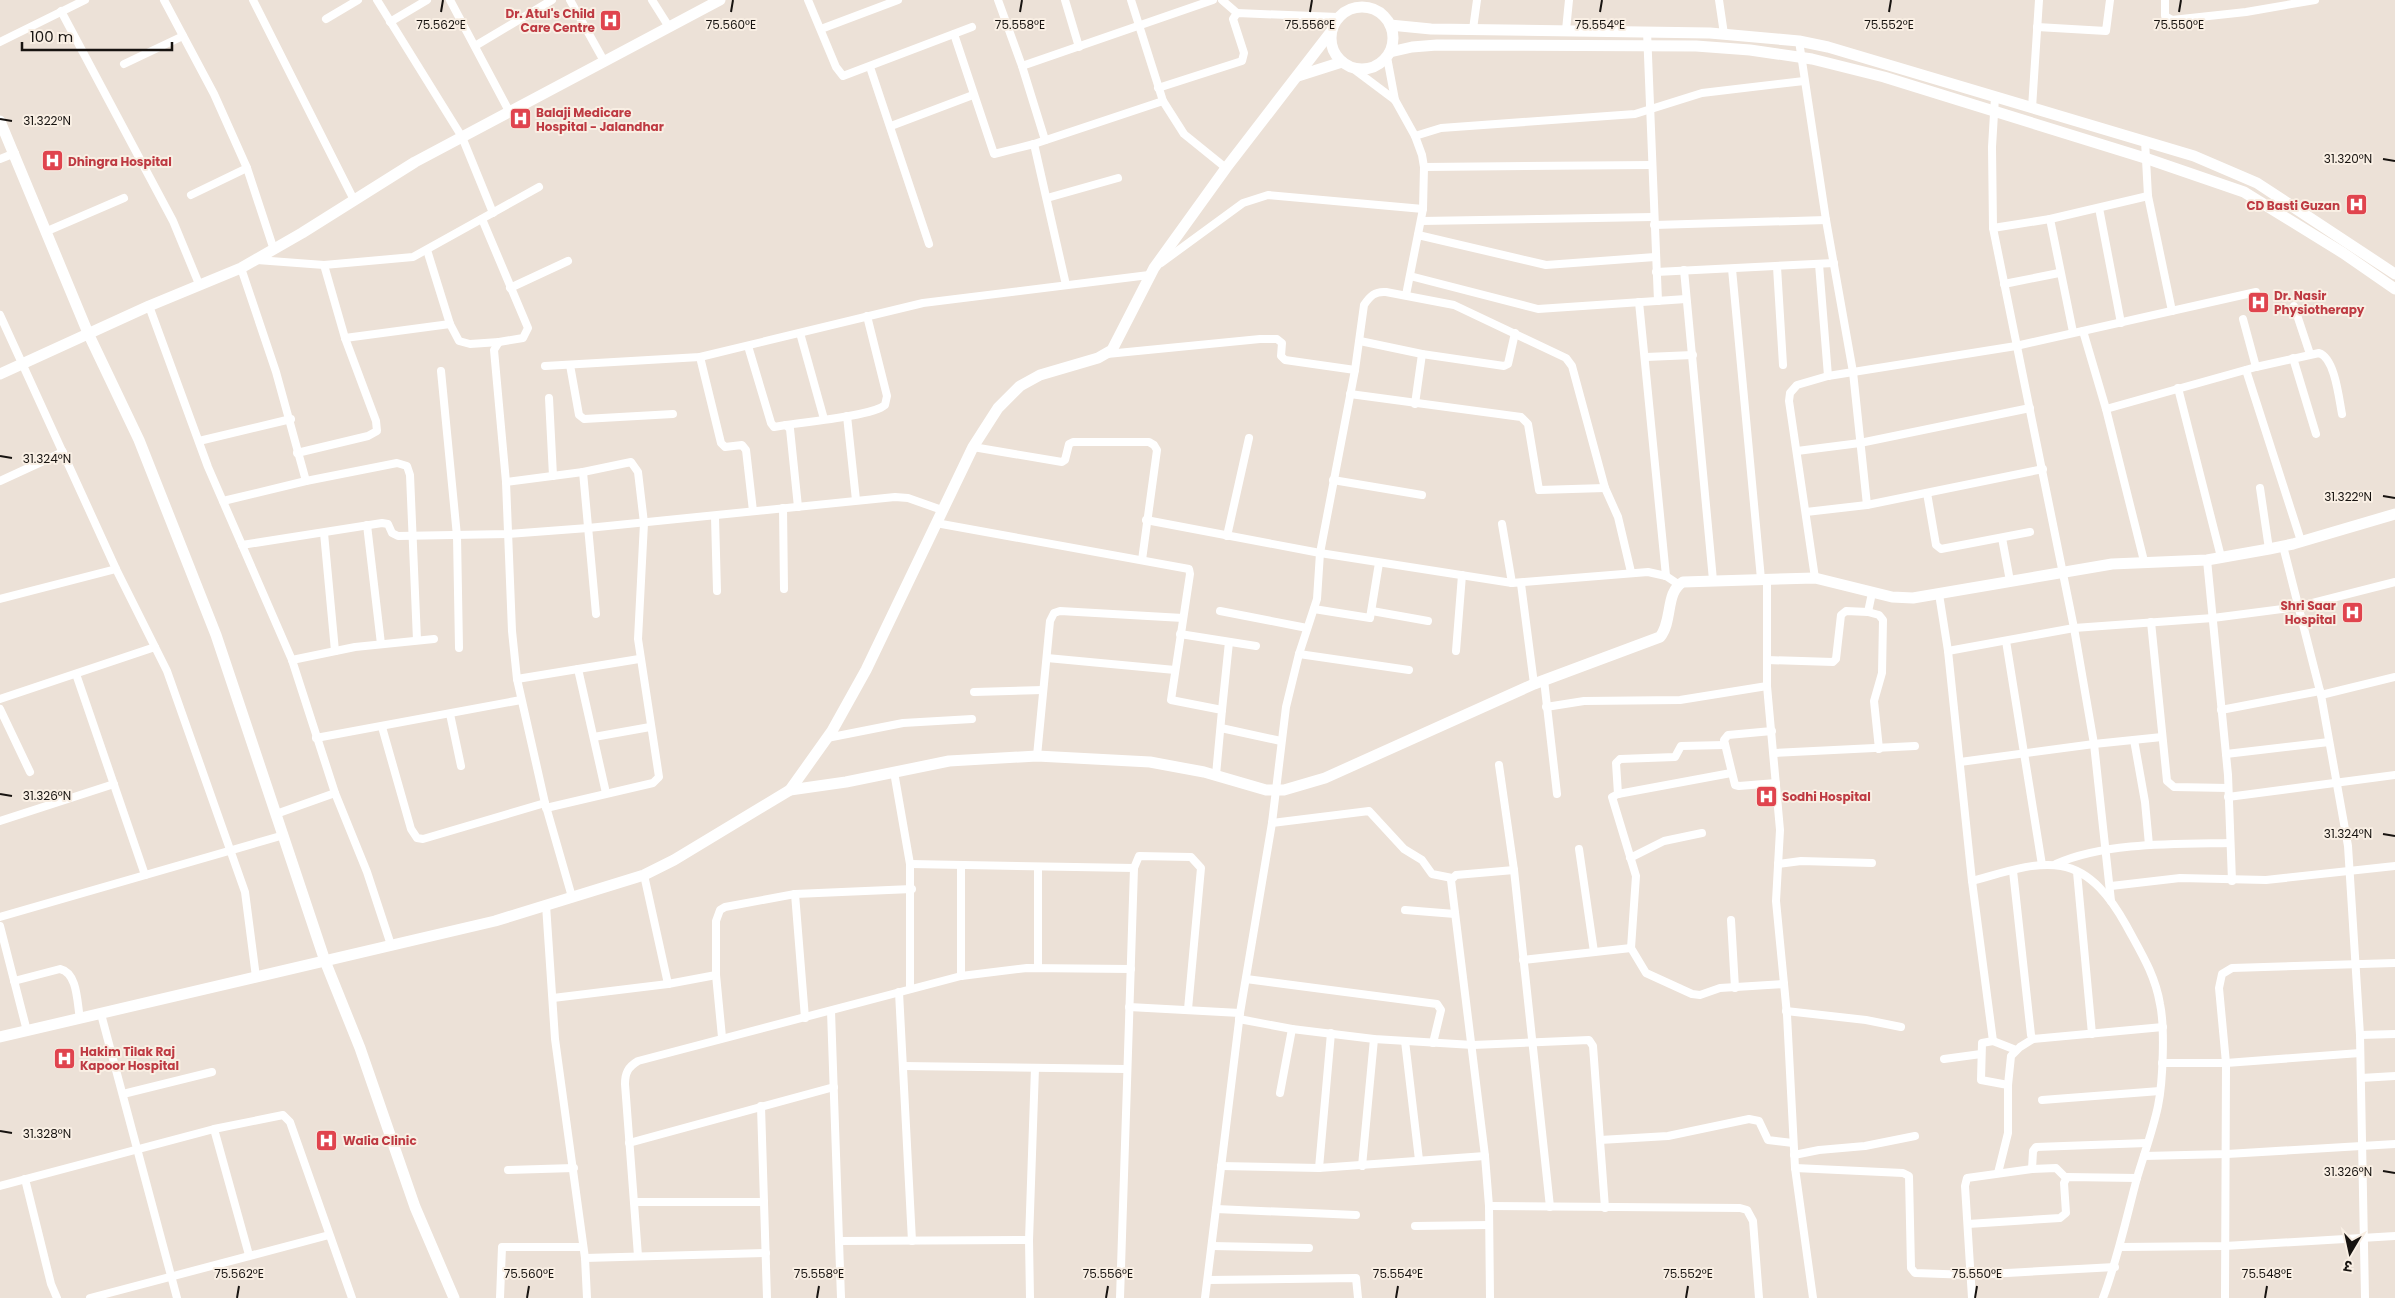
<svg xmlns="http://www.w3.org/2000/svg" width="2395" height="1298" font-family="Poppins,'Noto Sans Devanagari',sans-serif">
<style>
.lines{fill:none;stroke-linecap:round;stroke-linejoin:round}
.street{stroke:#fff;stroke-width:8}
.secondary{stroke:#fff;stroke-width:11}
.ticks{fill:none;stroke:#171310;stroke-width:2}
.labels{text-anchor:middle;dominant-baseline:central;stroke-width:4;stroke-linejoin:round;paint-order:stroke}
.health-label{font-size:12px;font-weight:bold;fill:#be3a42;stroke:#f9efe4;text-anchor:start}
.ticks-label{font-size:12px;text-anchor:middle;fill:#171310;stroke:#f9efe4;stroke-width:4;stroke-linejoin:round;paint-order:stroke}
</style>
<rect width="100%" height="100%" fill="#ece1d7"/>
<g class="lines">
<!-- street -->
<g class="street">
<path d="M 164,0 L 214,94 L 247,168 L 273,247"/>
<path d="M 253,0 L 354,200"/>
<path d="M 377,0 L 462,137 L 493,213"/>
<path d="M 450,0 L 509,111"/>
<path d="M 570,0 L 604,61"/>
<path d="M 652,0 L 669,27"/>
<path d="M 808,0 L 836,67 L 843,76 L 972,27"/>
<path d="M 998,0 L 1022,66 L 1045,140"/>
<path d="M 1065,0 L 1079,47"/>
<path d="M 1131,0 L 1163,101 L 1184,134 L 1226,168"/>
<path d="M 1222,0 L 1237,13"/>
<path d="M 1719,0 L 1724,34"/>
<path d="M 2165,0 L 2165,16 L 2172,20 L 2246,12 L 2315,0"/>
<path d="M 61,11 L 173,221 L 199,284"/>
<path d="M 326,19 L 358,0"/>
<path d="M 390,22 L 427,0"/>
<path d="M 2037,27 L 2106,31 L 2110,0"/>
<path d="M 821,29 L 898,0"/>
<path d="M 1473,29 L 1477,0"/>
<path d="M 1566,30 L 1569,0"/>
<path d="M 1647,31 L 1658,301"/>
<path d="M 954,34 L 994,154 L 1034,144 L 1163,101"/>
<path d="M 1799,41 L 1826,220 L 1853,372 L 1867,505"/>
<path d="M 0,42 L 85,0"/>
<path d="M 475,46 L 552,0"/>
<path d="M 1387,57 L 1395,100"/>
<path d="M 124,64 L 183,36"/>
<path d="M 1022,66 L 1213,0"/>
<path d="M 870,67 L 929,244"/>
<path d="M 1351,67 L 1395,100 L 1415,136 L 1422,155 L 1424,167 L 1423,209 L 1406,295"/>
<path d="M 1158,88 L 1242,61 L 1244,53 L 1233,19 L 1237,13 L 1338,17"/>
<path d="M 1995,97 L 1992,147 L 1993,228 L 2074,628 L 2094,744 L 2111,901"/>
<path d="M 2032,108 L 2039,0"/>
<path d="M 891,126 L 973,95"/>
<path d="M 1415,136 L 1441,128 L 1635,114 L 1702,93 L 1804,81"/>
<path d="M 2145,141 L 2148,196 L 2172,311"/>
<path d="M 1034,144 L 1066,285"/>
<path d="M 0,159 L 15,153"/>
<path d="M 1424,167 L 1652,165"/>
<path d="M 191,195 L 247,168"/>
<path d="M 1047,198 L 1118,178"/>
<path d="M 2099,208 L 2121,323"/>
<path d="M 482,219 L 528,328 L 523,338 L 499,342 L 494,350 L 506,482 L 512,631 L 517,679 L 545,803 L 572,897"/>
<path d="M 2050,219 L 2073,332"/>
<path d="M 1421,221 L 1653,217"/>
<path d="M 1654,225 L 1826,220"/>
<path d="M 1993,228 L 2050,219 L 2148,196"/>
<path d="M 45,232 L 124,198"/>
<path d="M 1418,235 L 1546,265 L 1655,257"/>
<path d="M 427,250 L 450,324 L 459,341 L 470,344 L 499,342"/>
<path d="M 257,260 L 324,265 L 413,257 L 539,187"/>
<path d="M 1161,263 L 1243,203 L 1268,195 L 1423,209"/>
<path d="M 1819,264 L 1828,376"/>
<path d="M 1777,267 L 1783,365"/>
<path d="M 241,268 L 276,372 L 306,481"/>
<path d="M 1732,269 L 1761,579"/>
<path d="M 1684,270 L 1713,580"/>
<path d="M 1656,272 L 1834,263"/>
<path d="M 1410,276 L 1538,309 L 1686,299"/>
<path d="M 2004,284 L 2059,273"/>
<path d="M 510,288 L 568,261"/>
<path d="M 1639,302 L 1666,576"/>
<path d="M 149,306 L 208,467 L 292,660 L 335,793 L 367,872 L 391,945"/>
<path d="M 2294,306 L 2310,354"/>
<path d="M 0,315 L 116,569 L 167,671 L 245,892 L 256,977"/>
<path d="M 2243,319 L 2256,367"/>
<path d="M 2083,331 L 2106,409 L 2144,561"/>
<path d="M 800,333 L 824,419"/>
<path d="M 345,338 L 450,324"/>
<path d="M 1360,341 L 1422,354 L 1504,366 L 1508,364 L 1515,333"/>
<path d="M 748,346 L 771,423 L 774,427 L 786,425 L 790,429 L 798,507"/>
<path d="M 1107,354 L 1260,339 L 1277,339 L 1282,343 L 1281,356 L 1285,360 L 1355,370"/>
<path d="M 700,357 L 721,443 L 725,447 L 742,445 L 746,450 L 753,511"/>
<path d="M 1646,357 L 1693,355"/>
<path d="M 2293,358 L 2316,434"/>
<path d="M 570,365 L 579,415 L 584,419 L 673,414"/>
<path d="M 545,366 L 700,357 L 923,303 L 1149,275"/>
<path d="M 2246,370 L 2301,541"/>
<path d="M 441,371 L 457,536 L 459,648"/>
<path d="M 2178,388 L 2221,557"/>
<path d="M 1350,394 L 1521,417 L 1528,424 L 1539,490 L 1605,488"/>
<path d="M 549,398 L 553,476"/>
<path d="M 1415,404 L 1422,354"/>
<path d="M 2106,409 L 2256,367 L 2319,353 C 2335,358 2339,399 2342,414"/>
<path d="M 847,416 L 856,500"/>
<path d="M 786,425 C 805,422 873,416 885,405 L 887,396 L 867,316"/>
<path d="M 199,441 L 291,419"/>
<path d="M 973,447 L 1062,462 L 1065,460 L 1069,444 L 1073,442 L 1149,442 L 1154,445 L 1157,450 L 1142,560"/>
<path d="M 1797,451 L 1860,443 L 2030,408"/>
<path d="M 297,453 L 368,436 L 377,431 L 376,421 L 345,338 L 324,265"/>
<path d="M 583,472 L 596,614"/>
<path d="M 1333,480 L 1422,495"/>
<path d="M 0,481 L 63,452"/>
<path d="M 506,482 L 583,472 L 631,462 L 638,472 L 644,523 L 638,639 L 659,777 L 653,783 L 546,808"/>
<path d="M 2260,488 L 2269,549"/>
<path d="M 1927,493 L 1936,545 L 1941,549 L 2030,532"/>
<path d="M 223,501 L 306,481 L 397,463 L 407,466 L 410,475 L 417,640"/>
<path d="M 783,508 L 784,589"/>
<path d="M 1806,512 L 1867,505 L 2043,469"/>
<path d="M 715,517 L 717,591"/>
<path d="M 1146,520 L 1320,553 L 1512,583 L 1648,572 L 1666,576 L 1678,584"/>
<path d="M 936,523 L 1189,569 L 1190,574 L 1171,700 L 1222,710 L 1216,775"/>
<path d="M 1502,524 L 1512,583"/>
<path d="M 367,525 L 381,644"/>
<path d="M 324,533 L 335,651"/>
<path d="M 1227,536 L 1249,438"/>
<path d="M 2002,538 L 2010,581"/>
<path d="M 242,545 L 382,523 L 388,524 L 392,533 L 398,536 L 508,534 L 588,528 L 895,497 L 908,498 L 942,510"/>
<path d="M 2283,546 L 2321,695 L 2348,846 L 2360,1035 L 2365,1298"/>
<path d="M 2207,560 L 2228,775 L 2232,881"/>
<path d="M 1767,578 L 1767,686 L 1780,830 L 1776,901 L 1787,1015 L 1795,1168 L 1813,1298"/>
<path d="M 1815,578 L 1789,401 L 1790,393 L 1797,385 L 1828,376 L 2016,346 L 2256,292"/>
<path d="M 1521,584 L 1534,684"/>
<path d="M 1872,593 L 1868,612 L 1879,615 L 1883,620 L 1882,673 L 1874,701 L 1879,749"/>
<path d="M 1939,594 L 1948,651 L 1972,881 L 1993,1041 L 1982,1043 L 1981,1080 L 2008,1085"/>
<path d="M 0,599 L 116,569"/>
<path d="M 1314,609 L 1370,618 L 1379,563"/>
<path d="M 1220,611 L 1307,628"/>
<path d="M 1372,611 L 1428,621"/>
<path d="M 2151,622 L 2167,781 L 2174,787 L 2228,788"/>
<path d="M 1180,634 L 1256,646"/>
<path d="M 2006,641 L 2042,865"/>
<path d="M 1456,651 L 1462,575"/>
<path d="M 1948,651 L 2074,628 L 2213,618 L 2297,607 L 2395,582"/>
<path d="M 1299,654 L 1409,670"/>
<path d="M 1047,658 L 1175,670"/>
<path d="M 292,660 L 355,647 L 434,639"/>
<path d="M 1767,660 L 1833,662 L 1836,659 L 1841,615 L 1846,611 L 1868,612"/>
<path d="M 578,669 L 606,793"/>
<path d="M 76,674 L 145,875"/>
<path d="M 517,679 L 639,659"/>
<path d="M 1544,680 L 1557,794"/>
<path d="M 974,692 L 1043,690"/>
<path d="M 2321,695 L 2395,677"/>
<path d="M 0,699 L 155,647"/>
<path d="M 1546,707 L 1584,701 L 1680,700 L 1767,686"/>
<path d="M 0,709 L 30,772"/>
<path d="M 1222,710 L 1229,642"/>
<path d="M 2221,710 L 2320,691"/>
<path d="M 450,714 L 461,766"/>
<path d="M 382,727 L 411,829 L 417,838 L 423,839 L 545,803"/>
<path d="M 1221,728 L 1281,741"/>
<path d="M 1772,731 L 1728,735 L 1724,740 L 1735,785 L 1739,786 L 1776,783"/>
<path d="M 594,737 L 650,727"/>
<path d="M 316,738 L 521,700"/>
<path d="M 827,738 L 903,723 L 972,719"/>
<path d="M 2134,740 L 2145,802 L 2149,845"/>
<path d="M 1774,753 L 1915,746"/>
<path d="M 2226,754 L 2329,742"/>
<path d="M 1037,756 L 1050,621 L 1054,613 L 1060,611 L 1183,618"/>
<path d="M 1960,762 L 2094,744 L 2162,737"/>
<path d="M 1499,765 L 1514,870 L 1550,1207"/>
<path d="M 894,772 L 910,864 L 910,988"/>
<path d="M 1731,773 L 1618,794 L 1612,797 L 1636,876 L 1631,948 L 1646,973 L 1692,994 L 1700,995 L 1720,988 L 1784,984"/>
<path d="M 1618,794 L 1616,763 L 1620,759 L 1675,757 L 1681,746 L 1725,745"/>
<path d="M 2228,797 L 2395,775"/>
<path d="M 276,814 L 335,793"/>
<path d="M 0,821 L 114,784"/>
<path d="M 1272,823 L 1369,811 L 1404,849 L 1422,860 L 1432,874 L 1452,878"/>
<path d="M 1579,849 L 1594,952"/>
<path d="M 1630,858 L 1664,841 L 1702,833"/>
<path d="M 910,864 L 1134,868"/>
<path d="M 1778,864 L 1801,861 L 1872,863"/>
<path d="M 2056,864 C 2105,842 2177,844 2230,843"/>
<path d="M 2013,871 L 2031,1035 L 2033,1039"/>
<path d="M 2077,872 L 2092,1034"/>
<path d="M 644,875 L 668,984"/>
<path d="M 1972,881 C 1999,874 2033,861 2061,866 C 2092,871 2112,900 2126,925 C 2140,951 2155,974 2160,1004 C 2165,1027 2163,1082 2158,1106 C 2153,1130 2144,1154 2137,1178 C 2126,1219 2118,1258 2103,1298"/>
<path d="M 2111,886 L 2180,878 L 2266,880 L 2395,866"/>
<path d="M 795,894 L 805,1018"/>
<path d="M 546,905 L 555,1039 L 585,1258 L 587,1298"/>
<path d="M 1405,910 L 1455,914"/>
<path d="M 0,917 L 284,835"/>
<path d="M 1731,920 L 1735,988"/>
<path d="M 0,926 L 27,1031"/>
<path d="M 1523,960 L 1631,948"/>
<path d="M 1038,968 L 1038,867"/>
<path d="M 961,976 L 961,867"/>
<path d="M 1246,979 L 1437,1004 L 1441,1010 L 1433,1043"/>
<path d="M 14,981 L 60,969 C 78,973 77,1003 80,1019"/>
<path d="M 899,992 L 912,1241"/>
<path d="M 553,998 L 668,984 L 716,975"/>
<path d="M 1129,1007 L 1240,1013"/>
<path d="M 831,1011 L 841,1298"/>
<path d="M 1786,1011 L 1866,1020 L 1901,1027"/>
<path d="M 101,1014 L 177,1298"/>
<path d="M 1239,1019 L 1292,1029 L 1374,1039 L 1473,1045 L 1589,1040 L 1593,1046 L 1605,1208"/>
<path d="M 2360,1035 L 2395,1034"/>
<path d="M 722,1037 L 716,975 L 716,921 L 720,910 L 725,907 L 795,894 L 912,889"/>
<path d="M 1405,1041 L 1419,1160"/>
<path d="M 1993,1041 L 2016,1050"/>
<path d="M 1944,1059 L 1981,1054"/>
<path d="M 2162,1063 L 2226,1063 L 2360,1053"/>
<path d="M 903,1066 L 1126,1069"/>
<path d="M 2361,1078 L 2395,1076"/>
<path d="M 1280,1093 L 1292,1029"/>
<path d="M 123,1094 L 212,1072"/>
<path d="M 2042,1100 L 2160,1091"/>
<path d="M 761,1106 L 767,1298"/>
<path d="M 214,1129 L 249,1255"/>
<path d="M 1600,1140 L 1668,1136 L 1749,1119 L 1759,1121 L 1768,1140 L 1793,1143"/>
<path d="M 629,1143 L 834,1087"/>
<path d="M 1794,1155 L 1819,1150 L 1865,1146 L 1915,1136"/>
<path d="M 2144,1156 L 2227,1154 L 2395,1144"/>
<path d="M 1221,1166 L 1319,1168 L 1485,1156"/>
<path d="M 1362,1166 L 1374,1039"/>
<path d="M 1319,1168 L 1331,1033"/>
<path d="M 1795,1168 L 1903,1173 L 1909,1176 L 1911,1268 L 1915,1273 L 1971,1275 L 2115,1267"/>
<path d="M 2032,1169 L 2033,1151 L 2036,1147 L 2147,1143"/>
<path d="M 508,1170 L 574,1168"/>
<path d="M 1998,1173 L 2008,1133 L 2008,1085 L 2011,1056 L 2020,1047 L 2033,1039 L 2163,1027"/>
<path d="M 25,1179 L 51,1284 L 57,1298"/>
<path d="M 0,1186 L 214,1129 L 283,1115 L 290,1122 L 352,1298"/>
<path d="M 634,1202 L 764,1202"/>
<path d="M 1489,1206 L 1740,1208 L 1747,1210 L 1753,1221 L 1759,1298"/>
<path d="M 1216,1209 L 1356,1215"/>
<path d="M 1968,1224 L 2060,1218 L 2066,1213 L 2064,1183 L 2067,1177 L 2137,1178"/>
<path d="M 1415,1226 L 1489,1225"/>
<path d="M 839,1241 L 1029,1240"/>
<path d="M 1212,1246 L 1309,1248"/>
<path d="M 2121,1247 L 2225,1246 L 2395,1236"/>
<path d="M 638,1256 L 625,1084 C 625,1073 628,1067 638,1061 L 961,976 L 1027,968 L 1131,969"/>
<path d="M 585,1258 L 766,1253"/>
<path d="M 1208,1280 L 1356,1278 L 1358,1298"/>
<path d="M 90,1298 L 329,1235"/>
<path d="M 500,1298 L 502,1247 L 583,1247"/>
<path d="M 1030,1298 L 1029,1240 L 1035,1068"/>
<path d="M 1120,1298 L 1134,868 L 1139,856 L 1191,857 L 1201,868 L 1188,1009"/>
<path d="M 1205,1298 L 1240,1013 L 1272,823 L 1286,707 L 1299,654 L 1317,599 L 1320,553 L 1355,370 L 1364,305 C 1370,296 1375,291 1386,292 L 1454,305 L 1566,358 L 1572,366 L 1605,488 L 1618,517 L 1631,572"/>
<path d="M 1490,1298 L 1489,1206 L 1485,1156 L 1451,880 L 1456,875 L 1514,870"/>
<path d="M 1972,1298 L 1965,1186 L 1967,1178 L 2032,1169 L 2056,1168 L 2066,1178"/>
<path d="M 2225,1298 L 2226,1063 L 2219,988 L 2222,974 L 2232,968 L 2395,963"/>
</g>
<!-- secondary -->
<g class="secondary">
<circle cx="1362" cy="38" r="31"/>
<path d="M 1390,25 L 1431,29 L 1710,33 L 1799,41 L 1828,47 L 2194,156 L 2257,183 L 2395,274"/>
<path d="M 1390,52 L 1412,47 L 1437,45 L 1696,46 L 1750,50 L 1812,59 L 1884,77 L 2145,158 L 2244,192 L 2343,253 L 2395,289"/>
<path d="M 1298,76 L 1342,62"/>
<path d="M 0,121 L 88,333 L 139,440 L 216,635 L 325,961 L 360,1048 L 415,1207 L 454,1298"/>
<path d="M 0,374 L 149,306 L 241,268 L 302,233 L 415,162 L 720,0"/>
<path d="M 790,790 L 846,782 L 949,761 L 1037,756 L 1150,762 L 1204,772 L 1266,790 L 1284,790 L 1325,778 L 1534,684 L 1660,637 C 1673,621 1665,592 1683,582 L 1815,578 L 1892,597 L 1913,598 L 2112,564 L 2207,560 L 2269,549 L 2293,544 L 2395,514"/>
<path d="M 0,1037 L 495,921 L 644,875 L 674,860 L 790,790 L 832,731 L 866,670 L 973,447 L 998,408 L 1020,386 L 1040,375 L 1098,358 L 1112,350 L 1154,268 L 1226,168 L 1330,33"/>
</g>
</g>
<!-- ticks -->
<path class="ticks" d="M 441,12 L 443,0M 731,12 L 733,0M 1020,12 L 1022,0M 1310,12 L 1312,0M 1600,12 L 1602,0M 1889,12 L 1891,0M 2179,12 L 2181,0M 0,119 L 12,121M 2383,159 L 2395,161M 0,456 L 12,458M 2383,496 L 2395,498M 0,794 L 12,796M 2383,834 L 2395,836M 0,1131 L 12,1133M 2383,1171 L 2395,1173M 237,1298 L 239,1286M 527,1298 L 529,1286M 817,1298 L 819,1286M 1106,1298 L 1108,1286M 1396,1298 L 1398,1286M 1686,1298 L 1688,1286M 1975,1298 L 1977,1286M 2265,1298 L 2267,1286"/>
<!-- icons -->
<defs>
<symbol id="hospital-square" viewBox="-11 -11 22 22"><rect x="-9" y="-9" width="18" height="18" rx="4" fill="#e0444e" stroke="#f9efe4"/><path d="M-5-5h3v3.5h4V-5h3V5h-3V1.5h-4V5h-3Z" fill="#fff"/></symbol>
</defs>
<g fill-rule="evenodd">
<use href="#hospital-square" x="598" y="8" width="25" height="25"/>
<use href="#hospital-square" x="508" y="106" width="25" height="25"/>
<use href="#hospital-square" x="40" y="148" width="25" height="25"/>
<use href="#hospital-square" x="2344" y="192" width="25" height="25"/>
<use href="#hospital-square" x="2246" y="290" width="25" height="25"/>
<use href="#hospital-square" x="2340" y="600" width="25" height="25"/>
<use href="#hospital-square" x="1754" y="784" width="25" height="25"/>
<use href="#hospital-square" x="52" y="1046" width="25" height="25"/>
<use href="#hospital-square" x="314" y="1128" width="25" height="25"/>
</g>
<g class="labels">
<!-- health labels -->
<g class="health-label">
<text x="595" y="13" text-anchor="end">Dr. Atul's Child<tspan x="595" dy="14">Care Centre</tspan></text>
<text x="536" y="112">Balaji Medicare<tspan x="536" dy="14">Hospital - Jalandhar</tspan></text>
<text x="68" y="161">Dhingra Hospital</text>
<text x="2340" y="205" text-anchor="end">CD Basti Guzan</text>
<text x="2274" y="295">Dr. Nasir<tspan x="2274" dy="14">Physiotherapy</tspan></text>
<text x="2336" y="605" text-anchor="end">Shri Saar<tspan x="2336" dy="14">Hospital</tspan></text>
<text x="1782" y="796">Sodhi Hospital</text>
<text x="80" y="1051">Hakim Tilak Raj<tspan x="80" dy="14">Kapoor Hospital</tspan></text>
<text x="343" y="1140">Walia Clinic</text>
</g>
</g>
<g class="ticks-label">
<text x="441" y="29">75.562°E</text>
<text x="731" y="29">75.560°E</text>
<text x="1020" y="29">75.558°E</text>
<text x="1310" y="29">75.556°E</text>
<text x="1600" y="29">75.554°E</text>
<text x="1889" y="29">75.552°E</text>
<text x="2179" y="29">75.550°E</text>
<text x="47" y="125">31.322°N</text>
<text x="2348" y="163">31.320°N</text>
<text x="47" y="463">31.324°N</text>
<text x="2348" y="501">31.322°N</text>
<text x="47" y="800">31.326°N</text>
<text x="2348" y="838">31.324°N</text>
<text x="47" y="1138">31.328°N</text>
<text x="2348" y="1176">31.326°N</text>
<text x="239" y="1278">75.562°E</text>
<text x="529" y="1278">75.560°E</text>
<text x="819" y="1278">75.558°E</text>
<text x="1108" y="1278">75.556°E</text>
<text x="1398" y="1278">75.554°E</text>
<text x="1688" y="1278">75.552°E</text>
<text x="1977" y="1278">75.550°E</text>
<text x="2267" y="1278">75.548°E</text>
</g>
<!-- north arrow -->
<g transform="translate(2350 1253) rotate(189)" stroke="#f9efe4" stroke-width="4" paint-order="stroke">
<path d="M0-4L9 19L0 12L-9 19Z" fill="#171310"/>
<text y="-8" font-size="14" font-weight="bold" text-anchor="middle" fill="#171310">उ</text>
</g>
<!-- scale -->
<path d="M22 42v8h150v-8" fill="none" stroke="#171310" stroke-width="2.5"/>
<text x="30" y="42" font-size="15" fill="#171310" stroke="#f9efe4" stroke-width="4" paint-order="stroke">100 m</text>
</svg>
